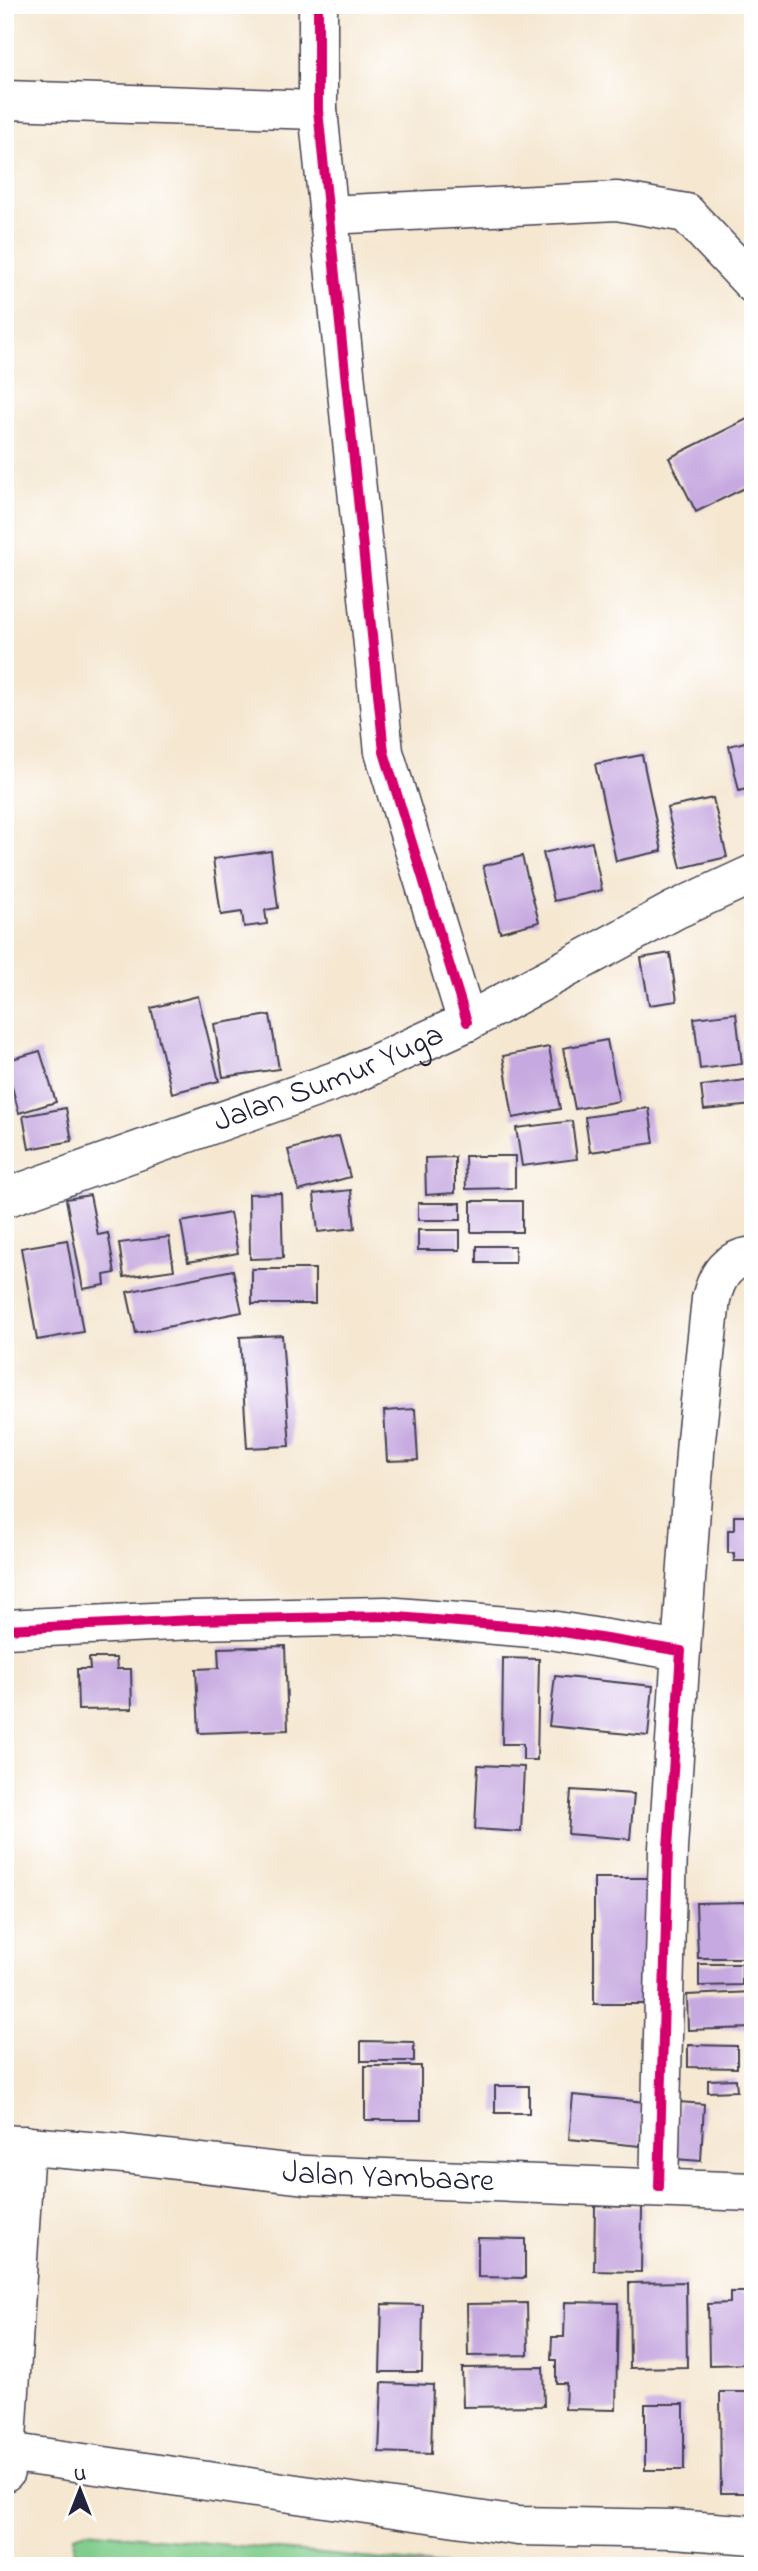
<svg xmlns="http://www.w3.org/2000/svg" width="758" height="2571" font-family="'Indie Flower',sans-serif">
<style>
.green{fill:#81cd8c;stroke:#527864;stroke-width:2}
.building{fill:#c6a9e0}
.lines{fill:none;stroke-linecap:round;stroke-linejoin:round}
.minor-casing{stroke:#424051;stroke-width:41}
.minor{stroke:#fff;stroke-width:38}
.cycleway-casing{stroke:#fff;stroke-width:15}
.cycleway{stroke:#d6006c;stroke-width:10}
.labels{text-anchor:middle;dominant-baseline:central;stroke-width:5;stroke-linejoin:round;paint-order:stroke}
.street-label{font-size:32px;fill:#22223b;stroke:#fff}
</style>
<rect width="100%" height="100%" fill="#fff"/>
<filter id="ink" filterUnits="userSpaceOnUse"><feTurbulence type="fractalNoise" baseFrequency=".0143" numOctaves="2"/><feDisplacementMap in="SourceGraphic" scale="14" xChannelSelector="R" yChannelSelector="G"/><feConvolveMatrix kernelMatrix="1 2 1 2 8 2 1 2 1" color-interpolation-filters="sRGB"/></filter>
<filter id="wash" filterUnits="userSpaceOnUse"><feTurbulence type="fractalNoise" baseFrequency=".00686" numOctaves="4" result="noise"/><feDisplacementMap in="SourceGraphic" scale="28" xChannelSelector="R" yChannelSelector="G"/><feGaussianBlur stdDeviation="1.57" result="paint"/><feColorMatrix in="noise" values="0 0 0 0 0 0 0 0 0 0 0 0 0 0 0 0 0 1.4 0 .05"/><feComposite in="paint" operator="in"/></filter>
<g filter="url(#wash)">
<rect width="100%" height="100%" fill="#f5e7d0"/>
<!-- green -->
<path class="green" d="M 87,2531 L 445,2566 L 73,2566 L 74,2535 Z"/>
<g id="blocks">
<!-- building -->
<g class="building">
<path d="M 751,417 L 753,484 L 696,512 L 669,458 Z"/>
<path d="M 753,740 L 753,787 L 739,791 L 729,746 Z"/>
<path d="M 642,755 L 662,851 L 616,861 L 595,764 Z"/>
<path d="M 713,798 L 727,857 L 681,868 L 667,808 Z"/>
<path d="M 592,842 L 602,890 L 554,901 L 543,853 Z"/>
<path d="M 271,851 L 278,908 L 265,910 L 267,924 L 244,927 L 242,912 L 221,915 L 213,859 Z"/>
<path d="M 522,856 L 539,922 L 500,932 L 483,866 Z"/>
<path d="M 670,953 L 677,1001 L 649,1005 L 641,958 Z"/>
<path d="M 198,996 L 219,1081 L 172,1093 L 151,1008 Z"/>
<path d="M 736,1013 L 742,1064 L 700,1069 L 694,1018 Z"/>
<path d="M 270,1015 L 279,1069 L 223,1077 L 214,1024 Z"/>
<path d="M 607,1040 L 619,1101 L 575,1109 L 563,1048 Z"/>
<path d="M 549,1047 L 560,1109 L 513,1118 L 503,1056 Z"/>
<path d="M 40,1051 L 56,1102 L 19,1113 L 5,1061 Z"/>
<path d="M 753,1079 L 753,1105 L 704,1110 L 701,1086 Z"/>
<path d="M 66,1108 L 72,1141 L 29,1149 L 23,1116 Z"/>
<path d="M 649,1108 L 654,1143 L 590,1152 L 585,1117 Z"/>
<path d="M 572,1121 L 577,1159 L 522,1166 L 516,1128 Z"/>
<path d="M 339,1136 L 350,1177 L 299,1191 L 288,1150 Z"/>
<path d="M 465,1156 L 515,1156 L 515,1188 L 466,1189 Z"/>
<path d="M 455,1157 L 455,1193 L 426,1195 L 425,1158 Z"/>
<path d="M 351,1190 L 355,1228 L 318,1232 L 314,1194 Z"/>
<path d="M 281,1193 L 283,1258 L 250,1259 L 249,1194 Z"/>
<path d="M 90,1195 L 98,1235 L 108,1233 L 115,1273 L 104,1275 L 105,1285 L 83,1289 L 66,1199 Z"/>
<rect x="471" y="1201" width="51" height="31"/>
<rect x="418" y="1203" width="43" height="17"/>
<path d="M 230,1213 L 238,1253 L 188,1262 L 181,1222 Z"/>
<rect x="418" y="1230" width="42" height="20"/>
<path d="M 169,1237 L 174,1270 L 124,1277 L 119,1243 Z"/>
<path d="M 67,1240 L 83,1332 L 37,1340 L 21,1248 Z"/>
<rect x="477" y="1246" width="38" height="17"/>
<rect x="252" y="1269" width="63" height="35"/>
<path d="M 233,1270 L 242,1312 L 136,1333 L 127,1292 Z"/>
<path d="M 282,1335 L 290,1446 L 247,1448 L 240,1337 Z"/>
<path d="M 415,1409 L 418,1460 L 387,1461 L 384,1411 Z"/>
<path d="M 734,1516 L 753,1516 L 753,1561 L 734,1561 L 734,1553 L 728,1553 L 728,1530 L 734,1530 Z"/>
<path d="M 285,1646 L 288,1730 L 199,1733 L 196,1669 L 219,1668 L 218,1648 Z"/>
<path d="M 89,1658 L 116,1658 L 117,1669 L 131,1669 L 132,1709 L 78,1710 L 77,1669 L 90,1669 Z"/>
<path d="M 503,1658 L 539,1659 L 537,1760 L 523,1760 L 523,1744 L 502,1744 Z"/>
<path d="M 555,1676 L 653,1686 L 648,1736 L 549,1726 Z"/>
<path d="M 478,1765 L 524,1767 L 521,1832 L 475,1829 Z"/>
<path d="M 571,1790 L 634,1794 L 630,1839 L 568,1834 Z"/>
<rect x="594" y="1878" width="54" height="126"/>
<path d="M 748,1902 L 749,1958 L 698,1958 L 696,1903 Z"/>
<path d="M 699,1964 L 742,1964 L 742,1985 L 699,1986 Z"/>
<path d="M 752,1992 L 753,2028 L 688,2030 L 687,1995 Z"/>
<path d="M 361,2041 L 414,2042 L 414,2061 L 361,2061 Z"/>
<path d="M 688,2045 L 737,2046 L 737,2068 L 688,2067 Z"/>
<rect x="365" y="2066" width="56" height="54"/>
<path d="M 736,2079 L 737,2091 L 708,2092 L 708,2080 Z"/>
<rect x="495" y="2086" width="34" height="27"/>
<path d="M 573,2095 L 645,2102 L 640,2146 L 569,2139 Z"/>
<path d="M 679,2102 L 704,2104 L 701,2161 L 675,2159 Z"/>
<path d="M 595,2206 L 642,2207 L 641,2272 L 594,2271 Z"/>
<path d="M 478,2238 L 525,2239 L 525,2278 L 478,2277 Z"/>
<path d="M 686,2282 L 687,2367 L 630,2368 L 629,2283 Z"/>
<path d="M 730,2292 L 753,2292 L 753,2364 L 709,2365 L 708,2304 L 730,2303 Z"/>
<path d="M 565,2302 L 618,2303 L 616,2410 L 565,2409 L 566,2383 L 556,2383 L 556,2360 L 551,2360 L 552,2337 L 564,2337 Z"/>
<path d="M 527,2303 L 528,2355 L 468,2356 L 467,2304 Z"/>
<path d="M 382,2304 L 423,2305 L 422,2372 L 380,2372 Z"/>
<path d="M 543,2367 L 544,2406 L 463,2407 L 462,2368 Z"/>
<path d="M 382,2383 L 433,2385 L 431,2454 L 379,2452 Z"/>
<path d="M 720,2392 L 753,2392 L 753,2493 L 721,2493 Z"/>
<rect x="645" y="2404" width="39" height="66"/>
</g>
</g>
</g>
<g filter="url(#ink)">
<use href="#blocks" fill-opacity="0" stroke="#424051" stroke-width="2"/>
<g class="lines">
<defs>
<g id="minor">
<path d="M 318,5 L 318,110 L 384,752 L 467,1022"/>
<path d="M 5,100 L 318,110"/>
<path d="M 328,215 L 617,201 L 686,213 L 753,284"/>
<path id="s1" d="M 5,1198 L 346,1077 L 467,1022 L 675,910 L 753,874"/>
<path d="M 5,1629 L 194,1620 L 385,1616 L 544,1629 L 681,1651 L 668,1848 L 659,2187"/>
<path d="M 681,1651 L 696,1439 L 711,1299 C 717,1275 727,1259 753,1256"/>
<path id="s2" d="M 5,2144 L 124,2154 L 305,2175 L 753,2192"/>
<path d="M 7,2452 L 518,2526 L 674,2529 L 753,2535"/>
<path d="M 5,2472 L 25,2145"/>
</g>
</defs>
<!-- minor casing -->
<use href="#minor" class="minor-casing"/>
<!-- minor -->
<use href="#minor" class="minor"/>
<defs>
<g id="cycleway">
<path d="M 318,5 L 318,110 L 384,752 L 467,1022"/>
<path d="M 5,1629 L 194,1620 L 385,1616 L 544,1629 L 681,1651 L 668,1848 L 659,2187"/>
</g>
</defs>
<!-- cycleway casing -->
<use href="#cycleway" class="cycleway-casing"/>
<!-- cycleway -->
<use href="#cycleway" class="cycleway"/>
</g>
</g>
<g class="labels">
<!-- street labels -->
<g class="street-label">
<text stroke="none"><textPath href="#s1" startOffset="345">Jalan Sumur Yuga</textPath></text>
<text stroke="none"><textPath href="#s2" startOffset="385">Jalan Yambaare</textPath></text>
</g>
</g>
<!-- margin -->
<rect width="758" height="2571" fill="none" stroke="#fff" stroke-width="28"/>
<!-- north arrow -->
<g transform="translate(80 2490)" stroke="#ffffff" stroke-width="5" paint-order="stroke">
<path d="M0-5L12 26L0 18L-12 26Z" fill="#22223b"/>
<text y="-10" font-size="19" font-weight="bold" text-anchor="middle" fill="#22223b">U</text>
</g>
</svg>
